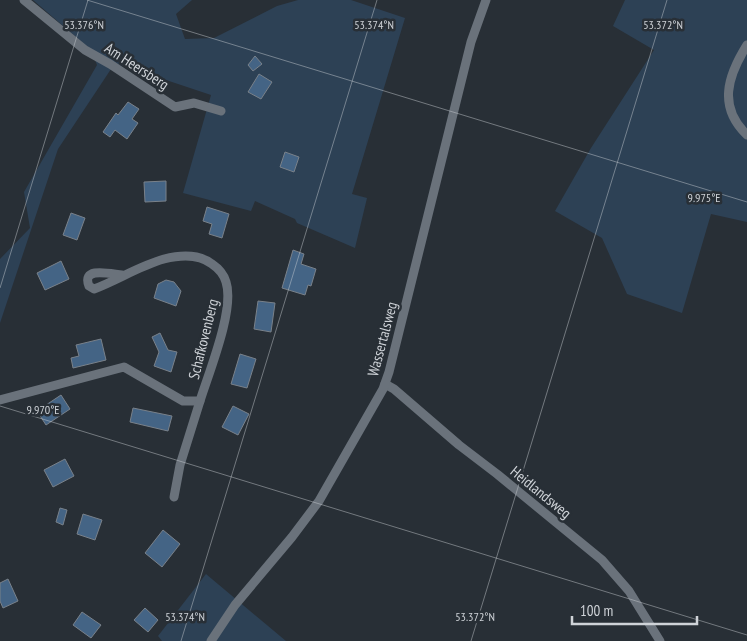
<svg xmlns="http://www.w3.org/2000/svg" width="747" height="641" font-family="'PT Sans Narrow',sans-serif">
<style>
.green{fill:#2d4155}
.building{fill:#446485;stroke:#79818a}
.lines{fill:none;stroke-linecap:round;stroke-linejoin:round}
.minor{stroke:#6a727b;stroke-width:9}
.ticks{fill:none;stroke:#cfd3d8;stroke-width:1;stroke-opacity:0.45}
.labels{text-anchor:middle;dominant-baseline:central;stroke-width:5;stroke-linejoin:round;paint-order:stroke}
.street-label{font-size:15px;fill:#cfd3d8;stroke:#282f36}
.ticks-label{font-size:12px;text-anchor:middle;fill:#cfd3d8;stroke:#282f36;stroke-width:5;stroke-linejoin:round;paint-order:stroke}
</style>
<rect width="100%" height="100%" fill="#282f36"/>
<!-- green -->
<g class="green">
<path d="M 33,0 L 192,0 L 176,14 L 185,39 L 214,38 L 277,6 L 298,0 L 351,0 L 405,18 L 352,194 L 367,198 L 355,248 L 297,223 L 295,219 L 255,201 L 251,211 L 183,193 L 211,95 L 115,63 L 58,149 L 0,323 L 0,259 L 30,228 L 24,192 L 97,65 L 91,50 Z"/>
<path d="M 625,0 L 747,0 L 747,222 L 711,214 L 682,313 L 627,294 L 602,238 L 555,211 L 591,148 L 654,50 L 613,26 Z"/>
<path d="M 206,574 L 286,641 L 162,641 L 158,636 Z"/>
</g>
<!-- building -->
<g class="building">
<path d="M 255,56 L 262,64 L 253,71 L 248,65 Z"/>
<path d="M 259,74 L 272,82 L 261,99 L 248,92 Z"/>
<path d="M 128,102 L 139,109 L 132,119 L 138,123 L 127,139 L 115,130 L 110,137 L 103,132 L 116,113 L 118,115 Z"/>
<path d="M 285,152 L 299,157 L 294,172 L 280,167 Z"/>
<path d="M 166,181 L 166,201 L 145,202 L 144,182 Z"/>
<path d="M 207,207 L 229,214 L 222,238 L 209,234 L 212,224 L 203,221 Z"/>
<path d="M 71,213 L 85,218 L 77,240 L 63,235 Z"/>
<path d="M 293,250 L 304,254 L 301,264 L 316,269 L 311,286 L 308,285 L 305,295 L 282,288 Z"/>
<path d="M 61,261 L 69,279 L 45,290 L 37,273 Z"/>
<path d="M 166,280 L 174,282 L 181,291 L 176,306 L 154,298 L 158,284 Z"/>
<path d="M 258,301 L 275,303 L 271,332 L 254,329 Z"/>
<path d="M 160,333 L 168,350 L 177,352 L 171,372 L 154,366 L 159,352 L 152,337 Z"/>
<path d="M 101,339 L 106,360 L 73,368 L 71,358 L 79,356 L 76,345 Z"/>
<path d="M 240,354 L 256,359 L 247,388 L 231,384 Z"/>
<path d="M 61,395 L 70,409 L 46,425 L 37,411 Z"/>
<path d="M 233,406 L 249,414 L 238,435 L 222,427 Z"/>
<path d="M 133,408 L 172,416 L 168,431 L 130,422 Z"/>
<path d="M 65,459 L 74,476 L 53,487 L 44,470 Z"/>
<path d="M 60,508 L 67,510 L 63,525 L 56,522 Z"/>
<path d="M 83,514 L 102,520 L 95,540 L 77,534 Z"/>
<path d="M 163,530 L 180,544 L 162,567 L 145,553 Z"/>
<path d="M 8,579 L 18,601 L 3,608 L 0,601 L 0,583 Z"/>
<path d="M 145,608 L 158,620 L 148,632 L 134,620 Z"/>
<path d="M 82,612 L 101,625 L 91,638 L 73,625 Z"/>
</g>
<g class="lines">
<!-- minor -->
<g class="minor">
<path d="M 24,0 L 85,50 L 110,64 L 175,107 L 194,103 L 221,111"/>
<path d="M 747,45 C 727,77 718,107 747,135"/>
<path d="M 385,384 L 394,389 L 459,445 L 497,474 L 602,560 L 629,591 L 660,641"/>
<path d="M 0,400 L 124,367 L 183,401 L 200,401 C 209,372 235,309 226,282 C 224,275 218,268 212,264 C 199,254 180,255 164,259 C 139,266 118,280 94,289 L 89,286 C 81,266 111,274 122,275"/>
<path d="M 174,497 L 180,465 L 200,401"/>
<path d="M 211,641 L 235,605 L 292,537 L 319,501 L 383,389 L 389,372 L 471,42 L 486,0"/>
</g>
</g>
<!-- ticks -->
<path class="ticks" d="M 87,0 L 747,202M 0,288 L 88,0M 0,406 L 747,635M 181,641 L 377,0M 471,641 L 667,0"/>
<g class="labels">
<!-- street labels -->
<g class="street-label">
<text transform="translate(137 66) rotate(33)">Am Heersberg</text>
<text transform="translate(203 339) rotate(-76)">Schafkovenberg</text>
<text transform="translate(382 339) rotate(-75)">Wassertalsweg</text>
<text transform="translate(541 492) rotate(39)">Heidlandsweg</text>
</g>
</g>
<g class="ticks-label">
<text x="84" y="29">53.376°N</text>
<text x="374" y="29">53.374°N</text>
<text x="663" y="29">53.372°N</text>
<text x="704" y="202">9.975°E</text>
<text x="43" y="414">9.970°E</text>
<text x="185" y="621">53.374°N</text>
<text x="475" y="621">53.372°N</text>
</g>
<!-- scale -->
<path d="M572 616v8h125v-8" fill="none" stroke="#cfd3d8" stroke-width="2.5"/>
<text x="580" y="616" font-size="15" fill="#cfd3d8" stroke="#282f36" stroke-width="4" paint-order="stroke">100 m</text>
</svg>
